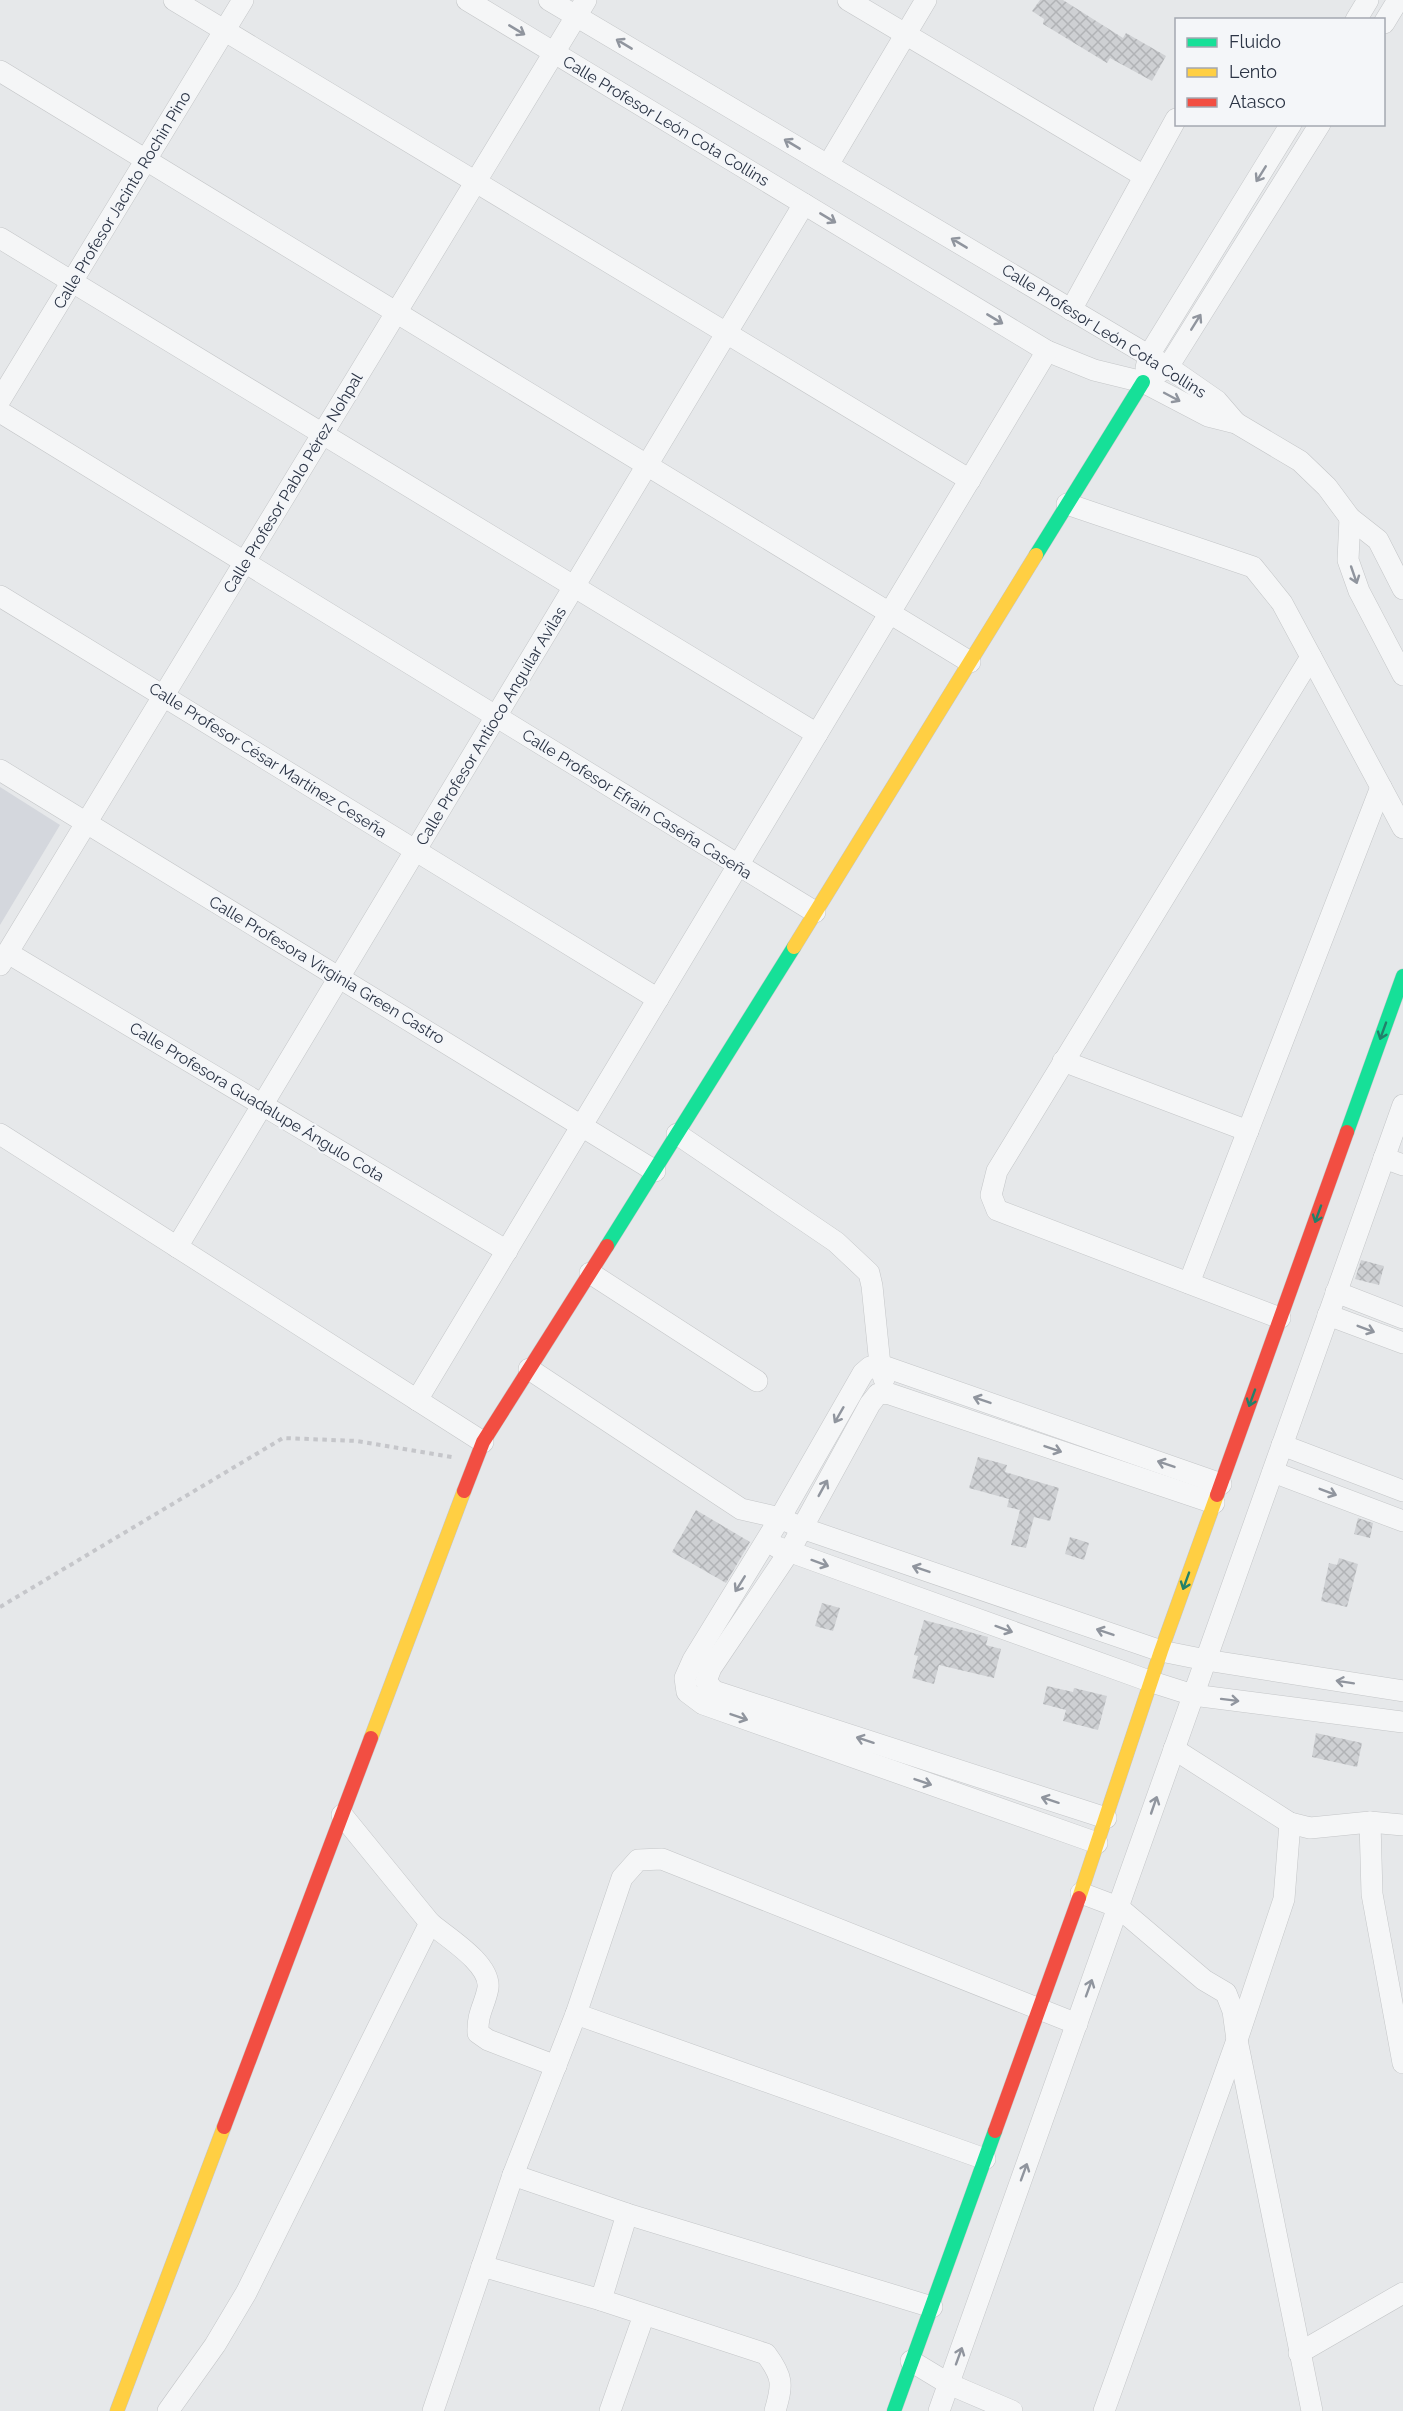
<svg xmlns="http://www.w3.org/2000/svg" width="1403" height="2411" font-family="Raleway,sans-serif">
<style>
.built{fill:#d4d7dd}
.building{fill:url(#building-cross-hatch)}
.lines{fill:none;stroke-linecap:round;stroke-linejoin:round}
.street-casing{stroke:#c4c6c8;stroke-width:22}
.fast-casing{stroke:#c4c6c8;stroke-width:15}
.slow-casing{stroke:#c4c6c8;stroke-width:15}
.jam-casing{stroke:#c4c6c8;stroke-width:15}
.path{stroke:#c5c6ca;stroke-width:4;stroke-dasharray:4.5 4.5;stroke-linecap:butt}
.street{stroke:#f5f6f7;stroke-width:21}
.fast{stroke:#16e098;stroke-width:14}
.slow{stroke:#ffcf43;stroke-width:14}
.jam{stroke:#f24e42;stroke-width:14}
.oneway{stroke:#90959e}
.oneway2{stroke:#22816a}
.labels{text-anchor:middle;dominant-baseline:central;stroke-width:4.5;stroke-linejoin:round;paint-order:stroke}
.street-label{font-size:16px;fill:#2b3445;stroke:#f4f6f9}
</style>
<defs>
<pattern id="building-cross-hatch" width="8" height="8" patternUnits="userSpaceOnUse" patternTransform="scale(1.5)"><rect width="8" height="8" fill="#ced0d3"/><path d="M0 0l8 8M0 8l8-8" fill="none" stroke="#b1b3b6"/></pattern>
</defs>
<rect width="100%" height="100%" fill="#e6e8ea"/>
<!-- built -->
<path class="built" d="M 0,787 L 60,825 L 0,925 Z"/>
<!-- building -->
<g class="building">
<path d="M 1040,0 L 1063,0 L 1123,38 L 1126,33 L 1166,56 L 1152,81 L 1110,58 L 1107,63 L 1043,24 L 1044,19 L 1032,11 Z"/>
<path d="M 1361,1260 L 1384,1266 L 1379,1285 L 1355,1279 Z"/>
<path d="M 978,1457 L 1007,1465 L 1005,1472 L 1059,1488 L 1050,1521 L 1034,1517 L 1026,1548 L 1011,1545 L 1020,1510 L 1007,1507 L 1009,1499 L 969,1488 Z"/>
<path d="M 696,1510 L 750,1542 L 726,1583 L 672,1552 Z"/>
<path d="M 1358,1518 L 1373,1523 L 1370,1538 L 1354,1534 Z"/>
<path d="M 1070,1537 L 1089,1543 L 1084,1560 L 1065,1554 Z"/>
<path d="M 1339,1558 L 1358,1564 L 1347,1607 L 1321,1601 L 1329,1563 L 1337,1565 Z"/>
<path d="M 822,1603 L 840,1608 L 833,1631 L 815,1626 Z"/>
<path d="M 924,1620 L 988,1637 L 986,1645 L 1001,1649 L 994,1678 L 939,1665 L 934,1684 L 912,1678 L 918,1656 L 914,1655 Z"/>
<path d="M 1047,1686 L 1073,1692 L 1074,1688 L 1107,1696 L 1098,1730 L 1063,1721 L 1066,1710 L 1043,1704 Z"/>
<path d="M 1316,1733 L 1362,1743 L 1357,1767 L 1312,1757 Z"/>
</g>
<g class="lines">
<defs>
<g id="street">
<path d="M 174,0 L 970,480"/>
<path d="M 467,0 L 1047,351 L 1094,370 L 1143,382 L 1208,416 L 1236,423 L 1300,461 L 1327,487 L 1350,518 L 1378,540 L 1403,589"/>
<path d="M 549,0 L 1168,367 L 1217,401 L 1236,423"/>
<path d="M 848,0 L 1144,176"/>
<path d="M 1356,20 L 1368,0"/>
<path d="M 1384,23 L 1398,0"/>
<path d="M 0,71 L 970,662"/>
<path d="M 828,165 L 926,0"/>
<path d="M 0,238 L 817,734"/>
<path d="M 1071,310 L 1176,119"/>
<path d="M 1146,368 L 1149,355 L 1291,124"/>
<path d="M 1158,373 L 1168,367 L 1320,124"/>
<path d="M 0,400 L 243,0"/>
<path d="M 0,412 L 815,912"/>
<path d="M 1067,504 L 1253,567 L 1282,603 L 1403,828"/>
<path d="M 1350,518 L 1348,560 L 1359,591 L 1403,675"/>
<path d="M 0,596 L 658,999"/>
<path d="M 0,770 L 655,1171"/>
<path d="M 8,953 L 507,1251"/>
<path d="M 0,965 L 586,0"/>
<path d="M 1063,1061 L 1248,1131"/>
<path d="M 0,1134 L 483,1442"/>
<path d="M 677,1134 L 836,1242 L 869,1273 L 872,1286 L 880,1365 L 884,1379"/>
<path d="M 1384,1158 L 1403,1165"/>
<path d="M 177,1247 L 804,204"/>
<path d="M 590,1273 L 757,1381"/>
<path d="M 1189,1283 L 1381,787"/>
<path d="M 1336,1292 L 1403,1318"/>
<path d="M 1328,1315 L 1403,1343"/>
<path d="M 1280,1318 L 997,1210 L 991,1195 L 997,1171 L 1311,657"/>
<path d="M 529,1369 L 741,1509 L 780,1518 L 802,1528 L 1161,1651 L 1206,1660 L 1403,1691"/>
<path d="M 417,1400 L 1047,351"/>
<path d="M 1282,1445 L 1403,1491"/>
<path d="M 1273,1472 L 1403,1521"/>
<path d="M 777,1547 L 1152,1682 L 1193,1695 L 1403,1722"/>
<path d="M 1174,1749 L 1290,1823 L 1310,1828 L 1370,1822 L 1403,1825"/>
<path d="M 1106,1818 L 714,1691 L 706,1681 L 711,1668 L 789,1552 L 870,1404 L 878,1394 L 887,1393 L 1214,1503"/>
<path d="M 1370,1822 L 1372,1894 L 1403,2063"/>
<path d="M 1097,1843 L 703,1704 L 687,1692 L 685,1678 L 693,1660 L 780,1518 L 863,1373 L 870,1367 L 880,1365 L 1221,1484"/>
<path d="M 1081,1893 L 1118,1907 L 1204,1980 L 1226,1993 L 1233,2011 L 1237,2040 L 1312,2411"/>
<path d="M 430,1923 C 448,1938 491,1964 488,1988 C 485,2005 477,2013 478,2033 L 488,2040 L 556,2066"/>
<path d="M 576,2014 L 985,2159"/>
<path d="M 513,2175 L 627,2214 L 932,2307"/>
<path d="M 482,2266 L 601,2300 L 766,2354 C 783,2377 783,2384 775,2411"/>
<path d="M 601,2300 L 627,2214"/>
<path d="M 1299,2353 L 1403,2293"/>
<path d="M 911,2361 L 949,2384 L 1012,2411"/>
<path d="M 168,2411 L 215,2345 L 246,2293 L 430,1923 L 342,1815"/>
<path d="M 433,2411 L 513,2175 L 576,2014 L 622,1878 L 638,1860 L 662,1859 L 1077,2024"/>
<path d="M 610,2411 L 644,2315"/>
<path d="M 939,2411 L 1403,1105"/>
<path d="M 1104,2411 L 1237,2040 L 1284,1899 L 1290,1823"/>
</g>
<g id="fast">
<path d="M 1036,555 L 1143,382"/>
<path d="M 1347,1132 L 1403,976"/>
<path d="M 607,1246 L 794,947"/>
<path d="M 894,2411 L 995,2131"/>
</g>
<g id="slow">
<path d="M 794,947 L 1036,555"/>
<path d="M 371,1738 L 464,1491"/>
<path d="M 1079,1898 L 1161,1651 L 1217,1495"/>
<path d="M 117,2411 L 224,2127"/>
</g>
<g id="jam">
<path d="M 464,1491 L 483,1442 L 607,1246"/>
<path d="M 1217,1495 L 1347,1132"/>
<path d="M 224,2127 L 371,1738"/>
<path d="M 995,2131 L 1079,1898"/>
</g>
</defs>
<!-- street casing -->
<use href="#street" class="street-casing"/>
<!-- fast casing -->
<use href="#fast" class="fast-casing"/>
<!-- slow casing -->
<use href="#slow" class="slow-casing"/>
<!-- jam casing -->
<use href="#jam" class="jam-casing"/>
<!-- path -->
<path class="path" d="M 0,1607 L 283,1438 L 357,1441 L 452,1457"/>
<!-- street -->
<use href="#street" class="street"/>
<!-- fast -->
<use href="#fast" class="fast"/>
<!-- slow -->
<use href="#slow" class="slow"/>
<!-- jam -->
<use href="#jam" class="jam"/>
</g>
<!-- one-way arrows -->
<defs><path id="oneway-shaft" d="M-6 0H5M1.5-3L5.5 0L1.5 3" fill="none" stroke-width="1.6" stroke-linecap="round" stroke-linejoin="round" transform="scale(1.5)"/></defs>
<g class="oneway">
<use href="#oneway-shaft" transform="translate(517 30) rotate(31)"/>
<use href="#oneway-shaft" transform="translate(624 44) rotate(-149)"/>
<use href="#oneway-shaft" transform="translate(792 144) rotate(-149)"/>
<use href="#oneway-shaft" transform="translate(1261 174) rotate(122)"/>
<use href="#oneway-shaft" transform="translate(828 218) rotate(31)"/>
<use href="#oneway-shaft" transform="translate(959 243) rotate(-149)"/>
<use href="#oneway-shaft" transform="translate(995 319) rotate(31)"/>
<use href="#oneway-shaft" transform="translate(1196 322) rotate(-58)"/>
<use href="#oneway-shaft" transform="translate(1172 397) rotate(28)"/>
<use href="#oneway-shaft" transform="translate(1354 575) rotate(71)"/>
<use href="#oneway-shaft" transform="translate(1366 1329) rotate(21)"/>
<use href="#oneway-shaft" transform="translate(982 1400) rotate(-161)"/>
<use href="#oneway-shaft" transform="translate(839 1415) rotate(120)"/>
<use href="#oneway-shaft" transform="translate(1053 1449) rotate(19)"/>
<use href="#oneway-shaft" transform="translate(1166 1464) rotate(-161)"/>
<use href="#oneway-shaft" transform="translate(823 1488) rotate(-61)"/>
<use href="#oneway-shaft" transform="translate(1328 1492) rotate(21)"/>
<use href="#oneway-shaft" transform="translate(820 1563) rotate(20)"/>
<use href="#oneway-shaft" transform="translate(921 1569) rotate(-161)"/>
<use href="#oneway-shaft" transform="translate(740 1584) rotate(122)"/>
<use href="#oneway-shaft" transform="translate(1004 1629) rotate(20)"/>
<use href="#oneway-shaft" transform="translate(1105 1632) rotate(-161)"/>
<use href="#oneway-shaft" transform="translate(1345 1682) rotate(-171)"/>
<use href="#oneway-shaft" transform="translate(1230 1700) rotate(7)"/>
<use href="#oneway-shaft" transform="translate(739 1717) rotate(19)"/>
<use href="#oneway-shaft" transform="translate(865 1740) rotate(-162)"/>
<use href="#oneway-shaft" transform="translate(923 1782) rotate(19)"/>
<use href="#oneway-shaft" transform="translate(1050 1800) rotate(-162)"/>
<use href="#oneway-shaft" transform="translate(1154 1805) rotate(-71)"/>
<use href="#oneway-shaft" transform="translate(1089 1988) rotate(-70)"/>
<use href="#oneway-shaft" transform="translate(1024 2172) rotate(-70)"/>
<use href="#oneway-shaft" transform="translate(959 2356) rotate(-70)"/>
</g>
<g class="oneway2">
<use href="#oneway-shaft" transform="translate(1383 1031) rotate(110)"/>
<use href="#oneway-shaft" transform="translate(1318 1214) rotate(110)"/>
<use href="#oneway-shaft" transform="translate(1252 1398) rotate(110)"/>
<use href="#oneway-shaft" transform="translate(1186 1581) rotate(110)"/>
</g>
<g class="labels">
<!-- street labels -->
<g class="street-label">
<text transform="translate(666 121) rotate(31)">Calle Profesor León Cota Collins</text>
<text transform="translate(122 200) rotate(-59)">Calle Profesor Jacinto Rochin Pino</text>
<text transform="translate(1104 331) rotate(32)">Calle Profesor León Cota Collins</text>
<text transform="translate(293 483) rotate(-59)">Calle Profesor Pablo Pérez Nohpal</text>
<text transform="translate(491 726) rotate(-59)">Calle Profesor Antioco Anguilar Avilas</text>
<text transform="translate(268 760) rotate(32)">Calle Profesor César Martínez Ceseña</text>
<text transform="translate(637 804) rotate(32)">Calle Profesor Efrain Caseña Caseña</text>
<text transform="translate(327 970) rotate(31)">Calle Profesora Virginia Green Castro</text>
<text transform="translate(257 1102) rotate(31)">Calle Profesora Guadalupe Ángulo Cota</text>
</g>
</g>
<!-- legend -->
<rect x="1175" y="18" width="210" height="108" fill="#f4f6f9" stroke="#a4a8b1" stroke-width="1.5"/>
<rect x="1187" y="38" width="30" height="9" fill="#16e098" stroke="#a4a8b1" stroke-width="1.5"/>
<text x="1229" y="48" font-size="18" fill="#2b3445">Fluido</text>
<rect x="1187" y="68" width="30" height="9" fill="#ffcf43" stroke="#a4a8b1" stroke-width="1.5"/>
<text x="1229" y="78" font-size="18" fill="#2b3445">Lento</text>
<rect x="1187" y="98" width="30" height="9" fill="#f24e42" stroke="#a4a8b1" stroke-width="1.5"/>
<text x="1229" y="108" font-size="18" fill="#2b3445">Atasco</text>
</svg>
